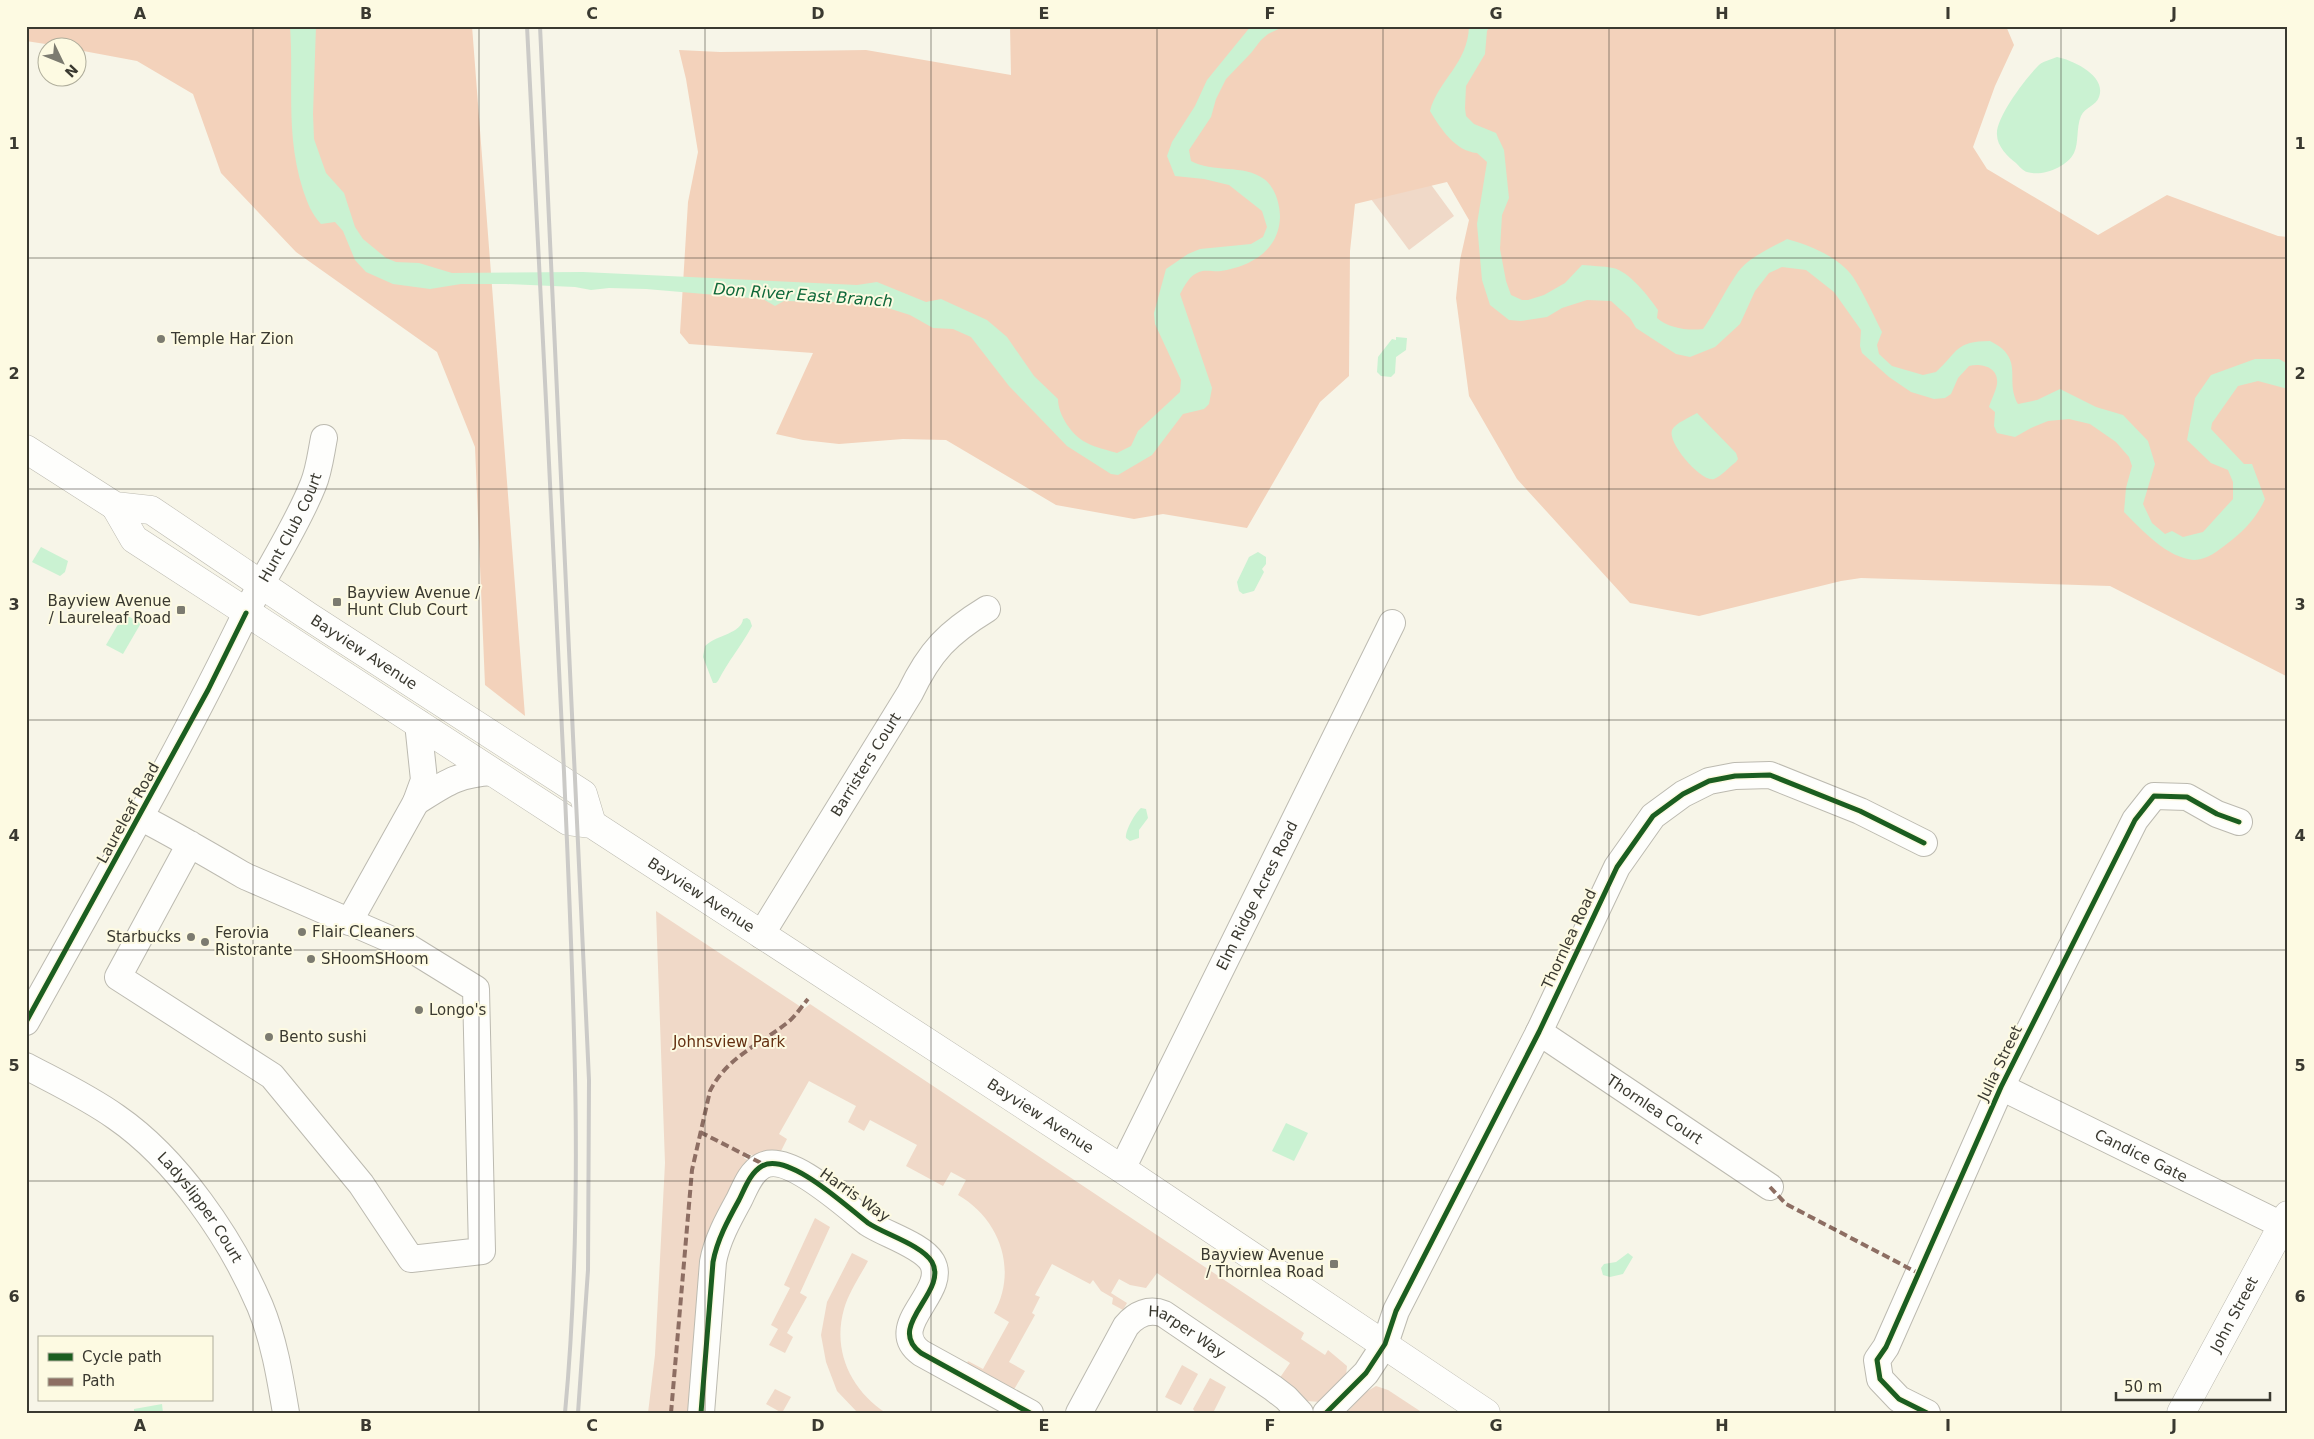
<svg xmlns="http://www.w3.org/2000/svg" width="2314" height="1439" font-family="'DejaVu Sans',sans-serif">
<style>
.green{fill:#f0d9c8}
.forest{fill:#f3d2bb}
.water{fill:#caf2d2}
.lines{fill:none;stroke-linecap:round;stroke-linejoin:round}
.minor-casing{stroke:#bcbab0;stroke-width:28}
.major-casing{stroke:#bcbab0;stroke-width:29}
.minor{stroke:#fefefc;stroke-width:26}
.major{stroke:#fefefc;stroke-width:28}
.rail{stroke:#cbcac7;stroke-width:4}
.quiet{stroke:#8d6e63;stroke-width:4;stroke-dasharray:8 4;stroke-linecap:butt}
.cycleway-casing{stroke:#fdfae2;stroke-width:8}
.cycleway{stroke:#1b5e20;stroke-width:5}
.grid{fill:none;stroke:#3a3930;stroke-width:1;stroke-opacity:0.55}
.poi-dot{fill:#7c7b70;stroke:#fdfae2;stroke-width:2}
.labels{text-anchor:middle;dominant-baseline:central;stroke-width:4;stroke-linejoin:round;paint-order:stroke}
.poi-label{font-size:15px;fill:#3a3930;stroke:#fdfae2;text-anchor:start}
.street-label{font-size:15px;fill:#3a3930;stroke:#fdfae2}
.park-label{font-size:15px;fill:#642f10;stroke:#fdfae2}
.water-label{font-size:16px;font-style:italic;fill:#0e6839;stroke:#fdfae2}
.neatline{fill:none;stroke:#3a3930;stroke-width:2}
.grid-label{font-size:16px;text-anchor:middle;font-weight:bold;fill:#3a3930}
</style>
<rect width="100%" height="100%" fill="#f7f5e8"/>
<!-- green -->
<g class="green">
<path d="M 1388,126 L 1454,216 L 1409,250 L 1342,160 Z"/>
<path d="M 656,911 L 804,1009 L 810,1004 L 1304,1333 L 1301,1339 L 1325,1355 L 1328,1350 L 1347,1366 L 1346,1376 L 1321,1402 L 1306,1401 L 1279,1379 L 1290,1363 L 1157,1273 L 1146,1288 L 1130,1285 L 1119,1279 L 1111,1293 L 1127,1303 L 1123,1310 L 1112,1304 L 1113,1298 L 1101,1291 L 1093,1280 L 1090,1284 L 1052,1264 L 1035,1295 L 1040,1297 L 1032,1313 L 1035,1315 L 1009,1362 L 1025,1371 L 1013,1391 L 966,1365 L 968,1361 L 983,1369 L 1009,1322 L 994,1313 C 1018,1270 1000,1219 958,1195 L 966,1180 L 951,1172 L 943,1186 L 906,1166 L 917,1145 L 870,1120 L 864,1131 L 848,1122 L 856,1106 L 809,1081 L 779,1134 L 787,1139 L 781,1151 L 767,1151 L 756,1157 L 747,1153 L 744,1158 L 750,1161 L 690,1413 L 648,1413 L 655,1355 L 665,1163 Z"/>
<path d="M 815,1218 L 830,1227 L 800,1293 L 807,1297 L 787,1333 L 793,1337 L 785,1353 L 769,1345 L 778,1329 L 771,1325 L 790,1288 L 784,1285 Z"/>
<path d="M 852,1253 L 868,1261 C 860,1276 848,1294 844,1309 C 832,1351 851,1390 886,1413 L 858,1413 L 837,1391 L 826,1362 L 821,1335 L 827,1302 Z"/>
<path d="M 1182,1365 L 1198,1374 L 1181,1405 L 1165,1397 Z"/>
<path d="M 1210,1378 L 1226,1387 L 1213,1413 L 1196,1413 L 1193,1409 Z"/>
<path d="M 1376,1386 L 1388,1390 L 1423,1413 L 1346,1413 L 1366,1392 Z"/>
<path d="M 775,1389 L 791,1397 L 782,1413 L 766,1404 Z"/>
</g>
<!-- forest -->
<g class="forest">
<path d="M 26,26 L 472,26 L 525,716 L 485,685 L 475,447 L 437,352 L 296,252 L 221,173 L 193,94 L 137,61 L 78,50 L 78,48 L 65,47 L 26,41 Z"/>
<path d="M 1010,26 L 2006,26 L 2014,45 L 1995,86 L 1973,147 L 1987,169 L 2098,235 L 2167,195 L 2278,236 L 2288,237 L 2288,677 L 2110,586 L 1861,578 L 1841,581 L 1699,616 L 1630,603 L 1517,479 L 1469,396 L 1456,298 L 1460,260 L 1469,220 L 1447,182 L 1355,204 L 1350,251 L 1349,376 L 1320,402 L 1247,528 L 1163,514 L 1134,519 L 1056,505 L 946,440 L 903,439 L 839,444 L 803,440 L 776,434 L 813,353 L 689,344 L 680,333 L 688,202 L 698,152 L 686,79 L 679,50 L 720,52 L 866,50 L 1011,75 Z"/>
</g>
<!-- water -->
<g class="water">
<path d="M 290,26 L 316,26 L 313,114 L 314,139 L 326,173 L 344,193 L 355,227 L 363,239 L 386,258 L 396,262 L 419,263 L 452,273 L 583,272 L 857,285 L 877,282 L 926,302 L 941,299 L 987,320 L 1007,337 L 1034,376 L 1058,399 C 1058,415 1072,436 1087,443 C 1096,448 1108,450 1117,453 L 1131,446 L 1138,431 L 1180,392 L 1181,380 L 1155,324 L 1154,313 L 1166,269 L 1188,254 L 1200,249 L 1251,244 L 1263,237 L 1267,227 L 1262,211 L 1229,185 L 1204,179 L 1175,176 L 1167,156 L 1172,142 L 1195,106 L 1207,80 L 1251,26 L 1285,26 L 1268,34 L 1261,40 L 1251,53 L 1226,79 L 1216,99 L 1211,117 L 1189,150 L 1191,161 C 1212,173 1244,164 1264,179 C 1275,187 1280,204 1280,217 C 1279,250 1252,266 1221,271 C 1214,272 1205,269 1199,272 C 1189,276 1185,285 1180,294 L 1212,388 L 1209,404 L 1204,409 L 1183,414 L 1152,455 L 1118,475 L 1111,474 L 1067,446 L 1009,386 L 971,337 L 953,329 L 933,328 L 910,315 L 872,303 L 784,301 L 775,306 L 763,299 L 646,289 L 609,288 L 591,290 L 575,287 L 506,284 L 461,284 L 430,289 L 393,284 L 366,272 L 355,260 L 343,231 L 335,222 L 321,224 C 311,213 308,204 303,190 C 285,133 294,84 290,26 Z"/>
<path d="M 1469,26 L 1490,26 L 1487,31 L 1485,54 L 1466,86 L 1465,108 L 1466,116 L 1474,124 L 1496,133 L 1504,150 L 1509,198 L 1502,215 L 1500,249 L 1506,281 L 1511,295 L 1522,300 L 1528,300 L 1544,295 L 1565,283 L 1582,265 C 1592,266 1603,266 1613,268 C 1629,271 1649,297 1658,310 L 1657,318 C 1668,328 1688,331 1703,329 C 1716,311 1725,290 1738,272 C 1749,257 1771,248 1787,239 C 1809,245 1839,257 1853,277 C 1864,294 1873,314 1882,332 L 1877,345 L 1879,354 L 1892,366 L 1923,375 L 1936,372 C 1958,352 1955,341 1990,341 C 2026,359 2004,379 2018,404 L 2037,400 L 2060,389 L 2096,407 L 2123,415 L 2148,441 L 2155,464 L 2143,504 L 2152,523 L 2165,534 L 2172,531 L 2183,537 L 2203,532 L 2233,499 L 2233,482 L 2228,470 L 2211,463 L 2187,440 L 2195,398 L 2211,375 L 2255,359 L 2279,359 L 2288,364 L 2288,389 L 2258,381 L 2238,386 L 2212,423 L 2211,429 L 2244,464 L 2252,464 L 2265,499 C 2257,517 2244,531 2228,543 C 2219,550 2207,560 2194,560 C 2167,558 2142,530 2124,512 L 2126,488 L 2132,466 L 2129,457 L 2116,442 L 2090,424 L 2069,419 L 2048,421 L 2031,428 L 2015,437 L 1997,433 L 1994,426 L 1995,412 L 1989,407 C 1991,400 1996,391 1997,384 C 1999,367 1981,363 1969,366 L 1958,378 L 1951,394 L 1945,398 L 1934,399 L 1911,392 L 1889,377 L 1862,353 L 1860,346 L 1861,330 L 1834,292 L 1806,270 L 1782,267 L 1769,273 L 1755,291 L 1740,324 L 1715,347 L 1690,357 L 1676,354 L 1636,328 L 1630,318 L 1611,301 L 1587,300 L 1562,308 L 1547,317 L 1521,321 L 1509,320 L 1490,305 L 1482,280 L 1477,224 L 1487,162 L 1477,153 C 1455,151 1441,129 1430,111 C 1438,80 1468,64 1469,26 Z"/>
<path d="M 2057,57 C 2073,60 2107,76 2099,97 C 2096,106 2085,107 2081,116 C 2076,128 2079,142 2074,153 C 2067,167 2042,177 2027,172 C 2023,171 2019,166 2016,163 C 2008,157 1997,146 1997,135 C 1995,119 2025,79 2037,67 C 2042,61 2050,60 2057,57 Z"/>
<path d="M 1396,337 L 1407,338 L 1406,350 L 1396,357 L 1395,373 L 1391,377 L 1381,376 L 1377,372 L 1378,357 L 1392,339 L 1396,340 Z"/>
<path d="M 1697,413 L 1736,453 L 1738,459 L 1736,462 C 1729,467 1722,476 1714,479 C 1702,483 1667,443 1672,430 C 1675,423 1691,417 1697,413 Z"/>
<path d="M 41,547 L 68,561 L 65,572 L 60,576 L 32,562 Z"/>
<path d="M 1258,552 L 1266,557 L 1266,564 L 1262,569 L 1264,572 L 1254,591 L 1243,594 L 1239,591 L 1237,582 L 1249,557 Z"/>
<path d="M 124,614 L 141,623 L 123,654 L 106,645 Z"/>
<path d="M 747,618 L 750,620 L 752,626 C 742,645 728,661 718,681 L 716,683 L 713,683 L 703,657 L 705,646 C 718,634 741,634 743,619 Z"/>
<path d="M 1141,808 L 1146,809 L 1148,818 L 1139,830 L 1139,838 L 1130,841 L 1126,838 C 1125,831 1135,813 1141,808 Z"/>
<path d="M 1286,1123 L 1308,1133 L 1294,1161 L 1272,1151 Z"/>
<path d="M 1628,1253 L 1633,1257 L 1623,1274 L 1610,1277 L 1603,1275 L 1601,1268 L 1604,1264 L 1616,1262 Z"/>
<path d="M 162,1404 L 163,1413 L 134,1413 L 134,1409 Z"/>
</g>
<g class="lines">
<defs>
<g id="minor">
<path d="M 416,802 C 446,783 457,774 493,772"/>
<path d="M 140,817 C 175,835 209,855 243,875 L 247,877 L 408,947 L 476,989 L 482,1251 L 411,1259 L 361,1184 L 272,1076 L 118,977 L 190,844"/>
<path d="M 349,922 L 416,802 L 424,780 L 418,723"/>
<path id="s1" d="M 761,935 L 910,693 C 930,651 948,633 987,609"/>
<path id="s2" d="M 26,1022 C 101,887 179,752 246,613 C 267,570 295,530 313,485 C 319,471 321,453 324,438"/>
<path id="s3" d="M 1539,1032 L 1770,1187"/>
<path id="s4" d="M 26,1066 C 56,1082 88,1097 116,1117 C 177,1159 231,1238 260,1306 C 274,1340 280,1377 286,1413"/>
<path id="s5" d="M 2001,1087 L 2288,1228"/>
<path id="s6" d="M 1122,1169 L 1392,623"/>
<path d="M 701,1413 L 713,1262 C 717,1240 728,1220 739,1200 C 745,1188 750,1173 762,1166 C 788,1151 847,1207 868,1223 C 884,1234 922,1245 932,1262 C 949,1292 884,1326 921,1353 L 1030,1413"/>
<path id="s7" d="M 1079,1413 L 1126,1326 C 1136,1314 1149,1308 1164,1314 L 1273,1388 L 1286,1398 L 1300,1413"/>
<path d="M 1326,1413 L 1366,1373 L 1385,1344 L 1396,1311 L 1539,1032 L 1617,867 L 1653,816 L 1683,794 L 1709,781 L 1735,776 L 1770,775 L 1860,811 L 1924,843"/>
<path d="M 1927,1413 L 1899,1399 L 1880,1379 L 1877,1360 L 1886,1347 L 2001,1087 L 2135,820 L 2154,796 L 2187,797 L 2217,814 L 2239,822"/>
</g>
<g id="major">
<path id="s8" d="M 26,449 L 115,506 L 151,510 L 308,616 L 583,794 L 592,824"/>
<path id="s9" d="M 115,506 L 134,539 L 568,821 L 592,824 L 1122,1169 L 1486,1413"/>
<path id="s10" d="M 2181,1413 L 2288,1215"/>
</g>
</defs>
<!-- minor casing -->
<use href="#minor" class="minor-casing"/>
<!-- major casing -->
<use href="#major" class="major-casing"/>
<!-- minor -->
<use href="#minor" class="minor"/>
<!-- major -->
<use href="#major" class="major"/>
<!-- rail -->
<g class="rail">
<path d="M 527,26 C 539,275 553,523 564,772 C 573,986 585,1199 565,1413"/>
<path d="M 540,26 L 589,1080 L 588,1270 L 578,1413"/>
</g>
<!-- quiet -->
<g class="quiet">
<path d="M 700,1132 L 765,1165"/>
<path d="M 1770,1187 L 1786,1204 L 1918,1273"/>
<path d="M 671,1413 L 692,1170 L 710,1091 C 726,1058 760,1044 787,1023 C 795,1017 801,1007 808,999"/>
</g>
<defs>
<g id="cycleway">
<path d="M 26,1022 L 208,690 L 246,613"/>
<path d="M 701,1413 L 713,1262 C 717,1240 728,1220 739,1200 C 745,1188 750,1173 762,1166 C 788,1151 847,1207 868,1223 C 884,1234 922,1245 932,1262 C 949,1292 884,1326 921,1353 L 1030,1413"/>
<path d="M 1326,1413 L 1366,1373 L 1385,1344 L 1396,1311 L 1539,1032 L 1617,867 L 1653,816 L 1683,794 L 1709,781 L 1735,776 L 1770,775 L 1860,811 L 1924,843"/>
<path d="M 1927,1413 L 1899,1399 L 1880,1379 L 1877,1360 L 1886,1347 L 2001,1087 L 2135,820 L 2154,796 L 2187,797 L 2217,814 L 2239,822"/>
</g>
</defs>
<!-- cycleway casing -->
<use href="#cycleway" class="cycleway-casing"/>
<!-- cycleway -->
<use href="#cycleway" class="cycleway"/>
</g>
<!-- grid -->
<path class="grid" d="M 253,26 L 253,1413M 479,26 L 479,1413M 705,26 L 705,1413M 931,26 L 931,1413M 1157,26 L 1157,1413M 1383,26 L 1383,1413M 1609,26 L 1609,1413M 1835,26 L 1835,1413M 2061,26 L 2061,1413M 26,258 L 2288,258M 26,489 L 2288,489M 26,720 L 2288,720M 26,950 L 2288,950M 26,1181 L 2288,1181"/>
<!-- markers -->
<g class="poi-dot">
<circle cx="161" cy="339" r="5"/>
<rect x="332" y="597" width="10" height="10" rx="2.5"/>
<rect x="176" y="605" width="10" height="10" rx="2.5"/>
<circle cx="302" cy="932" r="5"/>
<circle cx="191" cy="937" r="5"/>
<circle cx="205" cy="942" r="5"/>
<circle cx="311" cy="959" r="5"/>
<circle cx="419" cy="1010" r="5"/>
<circle cx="269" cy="1037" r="5"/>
<rect x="1329" y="1259" width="10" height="10" rx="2.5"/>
</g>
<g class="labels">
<!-- poi labels -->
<g class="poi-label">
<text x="171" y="339">Temple Har Zion</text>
<text x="347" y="593">Bayview Avenue /<tspan x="347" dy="17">Hunt Club Court</tspan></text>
<text x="171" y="601" text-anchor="end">Bayview Avenue<tspan x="171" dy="17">/ Laureleaf Road</tspan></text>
<text x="312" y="932">Flair Cleaners</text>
<text x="215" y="933">Ferovia<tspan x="215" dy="17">Ristorante</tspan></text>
<text x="181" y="937" text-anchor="end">Starbucks</text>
<text x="321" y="959">SHoomSHoom</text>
<text x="429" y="1010">Longo's</text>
<text x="279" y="1037">Bento sushi</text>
<text x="1324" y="1255" text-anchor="end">Bayview Avenue<tspan x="1324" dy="17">/ Thornlea Road</tspan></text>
</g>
<!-- street labels -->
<g class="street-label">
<text stroke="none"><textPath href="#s2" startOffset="561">Hunt Club Court</textPath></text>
<text stroke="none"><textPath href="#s8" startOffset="398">Bayview Avenue</textPath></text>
<text stroke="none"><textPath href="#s1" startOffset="200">Barristers Court</textPath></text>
<text transform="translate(128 813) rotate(-61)">Laureleaf Road</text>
<text stroke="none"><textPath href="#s9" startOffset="710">Bayview Avenue</textPath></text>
<text stroke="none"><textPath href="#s6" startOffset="305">Elm Ridge Acres Road</textPath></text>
<text transform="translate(1569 939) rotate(-65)">Thornlea Road</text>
<text transform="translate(2000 1063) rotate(-64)">Julia Street</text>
<text stroke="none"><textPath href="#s3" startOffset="139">Thornlea Court</textPath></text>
<text stroke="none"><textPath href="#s9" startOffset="1115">Bayview Avenue</textPath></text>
<text stroke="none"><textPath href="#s5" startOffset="156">Candice Gate</textPath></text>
<text transform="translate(855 1195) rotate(35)">Harris Way</text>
<text stroke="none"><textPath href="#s4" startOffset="228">Ladyslipper Court</textPath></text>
<text stroke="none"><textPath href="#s10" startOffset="112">John Street</textPath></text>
<text stroke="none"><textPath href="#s7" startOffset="170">Harper Way</textPath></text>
</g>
<!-- park labels -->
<g class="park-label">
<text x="729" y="1042">Johnsview Park</text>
</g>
<!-- water labels -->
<g class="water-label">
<text transform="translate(803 295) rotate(4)">Don River East Branch</text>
</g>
</g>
<!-- border -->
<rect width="2314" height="1439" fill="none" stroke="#fdfae2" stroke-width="55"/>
<!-- legend -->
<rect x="38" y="1336" width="175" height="65" fill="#fdfae2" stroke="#afad9b"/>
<rect x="48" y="1353" width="25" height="8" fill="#1b5e20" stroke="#afad9b"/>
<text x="82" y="1362" font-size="15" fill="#3a3930">Cycle path</text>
<rect x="48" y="1378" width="25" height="8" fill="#8d6e63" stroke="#afad9b"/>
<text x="82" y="1386" font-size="15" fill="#3a3930">Path</text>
<!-- north arrow -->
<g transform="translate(62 62) rotate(133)"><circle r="24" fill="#fdfae2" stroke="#afad9b"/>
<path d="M0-4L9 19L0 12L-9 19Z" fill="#7c7b70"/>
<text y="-8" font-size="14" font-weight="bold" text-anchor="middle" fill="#3a3930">N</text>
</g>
<!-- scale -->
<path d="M2116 1392v8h154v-8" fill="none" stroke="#3a3930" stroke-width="2.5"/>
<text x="2124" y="1392" font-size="15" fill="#3a3930" stroke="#fdfae2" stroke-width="4" paint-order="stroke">50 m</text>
<rect x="28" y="28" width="2258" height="1384" class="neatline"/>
<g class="grid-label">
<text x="140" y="19">A</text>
<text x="366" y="19">B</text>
<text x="592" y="19">C</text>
<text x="818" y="19">D</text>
<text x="1044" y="19">E</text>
<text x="1270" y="19">F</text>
<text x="1496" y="19">G</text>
<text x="1722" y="19">H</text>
<text x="1948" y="19">I</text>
<text x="2174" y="19">J</text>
<text x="14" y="149">1</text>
<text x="2300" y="149">1</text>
<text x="14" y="379">2</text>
<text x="2300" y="379">2</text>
<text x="14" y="610">3</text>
<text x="2300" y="610">3</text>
<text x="14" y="841">4</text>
<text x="2300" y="841">4</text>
<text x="14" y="1071">5</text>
<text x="2300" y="1071">5</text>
<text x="14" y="1302">6</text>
<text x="2300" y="1302">6</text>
<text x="140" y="1431">A</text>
<text x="366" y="1431">B</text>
<text x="592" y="1431">C</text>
<text x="818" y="1431">D</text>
<text x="1044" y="1431">E</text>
<text x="1270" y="1431">F</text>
<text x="1496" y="1431">G</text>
<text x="1722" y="1431">H</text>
<text x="1948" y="1431">I</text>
<text x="2174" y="1431">J</text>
</g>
</svg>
